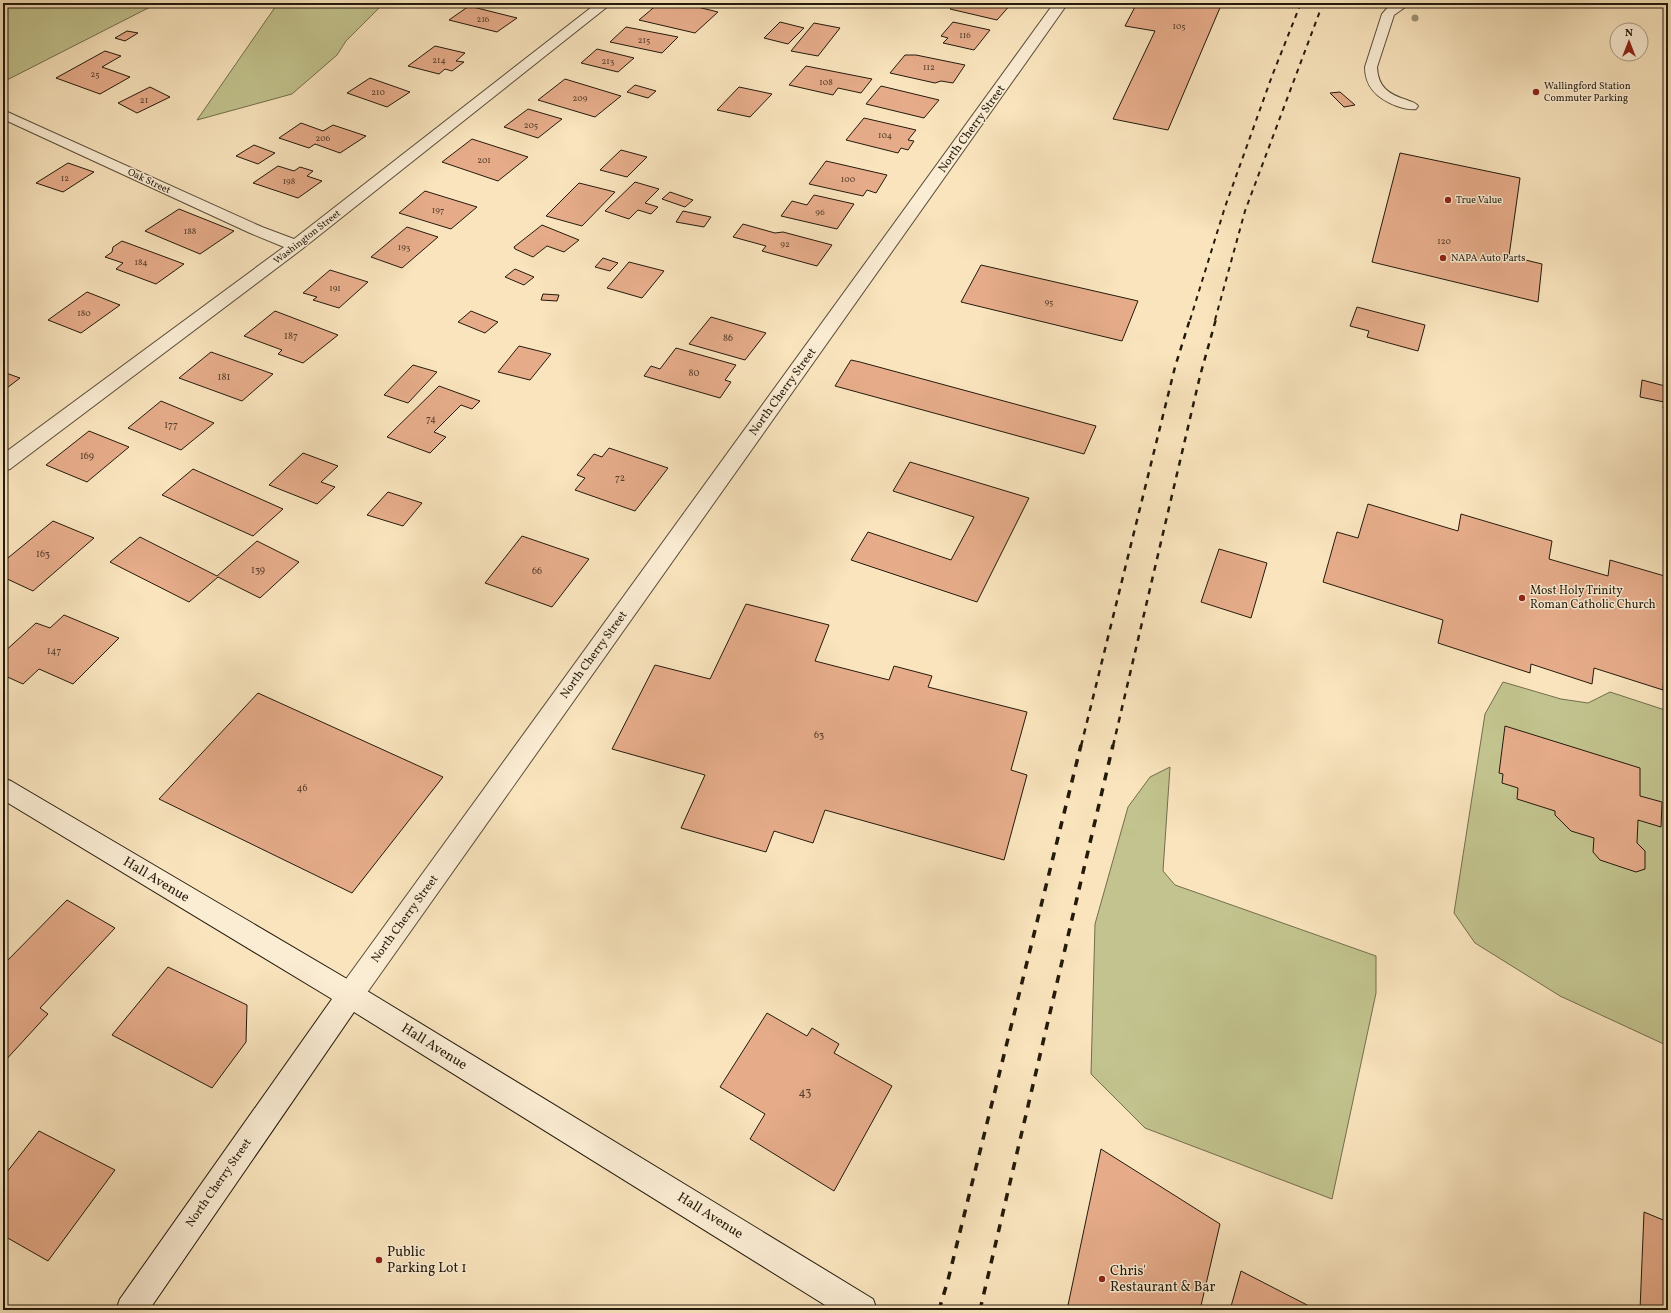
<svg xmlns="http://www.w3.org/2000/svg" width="1671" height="1313" font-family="Vollkorn,serif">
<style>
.green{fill:#c2c38e;stroke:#736e4c}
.building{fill:#e6ac8a;stroke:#241a0b}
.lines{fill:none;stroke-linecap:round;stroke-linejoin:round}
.service-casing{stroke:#594c38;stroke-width:2}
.minor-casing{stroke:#594c38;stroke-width:2}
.secondary-casing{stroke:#241a0b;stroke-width:2}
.service{fill:#fbedd4;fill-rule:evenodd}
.minor{fill:#fbedd4;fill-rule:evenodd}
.secondary{fill:#fbedd4;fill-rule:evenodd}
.rail-far2{stroke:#241a0b;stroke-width:2;stroke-dasharray:5 5;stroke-linecap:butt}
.rail-far1{stroke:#241a0b;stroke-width:2.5;stroke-dasharray:6 6;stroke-linecap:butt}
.rail{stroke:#241a0b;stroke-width:3.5;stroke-dasharray:8 8;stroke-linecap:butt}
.tree{fill:#9e9171}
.poi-dot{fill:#8f2418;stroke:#fbedd4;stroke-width:1.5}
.labels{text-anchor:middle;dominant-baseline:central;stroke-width:3;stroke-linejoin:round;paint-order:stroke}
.far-number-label{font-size:9px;fill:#543e2b}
.far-poi-label{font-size:10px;fill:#241a0b;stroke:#fbedd4;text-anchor:start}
.far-street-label{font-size:10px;fill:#241a0b;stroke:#fbedd4}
.number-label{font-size:10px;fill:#543e2b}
.street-label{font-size:12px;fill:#241a0b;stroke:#fbedd4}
.poi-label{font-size:12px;fill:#241a0b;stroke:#fbedd4;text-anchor:start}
.near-number-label{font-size:12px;fill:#543e2b}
.near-street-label{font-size:14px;fill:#241a0b;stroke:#fbedd4}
.near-poi-label{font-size:14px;fill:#241a0b;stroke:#fbedd4;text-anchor:start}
</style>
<rect width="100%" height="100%" fill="#f9e4bd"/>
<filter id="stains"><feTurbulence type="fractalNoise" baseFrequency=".005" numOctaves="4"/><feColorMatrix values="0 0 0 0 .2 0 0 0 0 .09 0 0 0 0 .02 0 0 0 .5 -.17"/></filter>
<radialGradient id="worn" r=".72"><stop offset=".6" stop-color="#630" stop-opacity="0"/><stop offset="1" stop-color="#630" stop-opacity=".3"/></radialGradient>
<!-- green -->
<g class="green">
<path d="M 3,3 L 158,3 L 3,82 Z"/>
<path d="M 278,3 L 384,3 L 346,41 L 337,55 L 292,94 L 197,120 Z"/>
<path d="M 1503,682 L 1561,699 L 1588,703 L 1610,692 L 1668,711 L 1668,1046 L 1560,996 L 1475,943 L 1454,913 L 1485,714 Z"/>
<path d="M 1170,767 L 1163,871 L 1175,885 L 1376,956 L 1376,993 L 1332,1199 L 1145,1128 L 1091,1074 L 1095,924 L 1128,807 L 1150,777 Z"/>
</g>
<!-- building -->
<g class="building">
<path d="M 659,3 L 681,3 L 718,12 L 695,33 L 639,20 Z"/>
<path d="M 956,3 L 1012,3 L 997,20 L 950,9 Z"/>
<path d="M 1137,3 L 1222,3 L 1168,130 L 1113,119 L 1155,31 L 1125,26 Z"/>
<path d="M 469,6 L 517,18 L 497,32 L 449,20 Z"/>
<path d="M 780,22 L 804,28 L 788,44 L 764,38 Z"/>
<path d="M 953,22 L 990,30 L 974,50 L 943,43 L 948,38 L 941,36 Z"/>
<path d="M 814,23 L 840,28 L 818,56 L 791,51 Z"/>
<path d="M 626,27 L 678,37 L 662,53 L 610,42 Z"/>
<path d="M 127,31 L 138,33 L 125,41 L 115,38 Z"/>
<path d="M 435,46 L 465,53 L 456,61 L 464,62 L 452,71 L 445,69 L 439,74 L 408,66 Z"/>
<path d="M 597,49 L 634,58 L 618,72 L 581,63 Z"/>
<path d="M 105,51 L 121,56 L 102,67 L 130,77 L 100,94 L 56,78 Z"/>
<path d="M 905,55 L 916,55 L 965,65 L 953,83 L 941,81 L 935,83 L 890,73 Z"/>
<path d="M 806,66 L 872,79 L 861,93 L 838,88 L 833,95 L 789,85 Z"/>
<path d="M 370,78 L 410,92 L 387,107 L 347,93 Z"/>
<path d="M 565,79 L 621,96 L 595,117 L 538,100 Z"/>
<path d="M 635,85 L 656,91 L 648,98 L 627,92 Z"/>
<path d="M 881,86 L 939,100 L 924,118 L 866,104 Z"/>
<path d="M 150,87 L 170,97 L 137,113 L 118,103 Z"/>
<path d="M 739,87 L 772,94 L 750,117 L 717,110 Z"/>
<path d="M 1340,92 L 1355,105 L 1344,107 L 1330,93 Z"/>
<path d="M 528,109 L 562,119 L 538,138 L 504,127 Z"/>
<path d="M 864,118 L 916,130 L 908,140 L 914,141 L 908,150 L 901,148 L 898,153 L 846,140 Z"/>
<path d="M 301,123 L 323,131 L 333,125 L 366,136 L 340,153 L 315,144 L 309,148 L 279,138 Z"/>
<path d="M 472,139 L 528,157 L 498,181 L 442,162 Z"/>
<path d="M 254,145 L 275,153 L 258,164 L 236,156 Z"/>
<path d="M 621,150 L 647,157 L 627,177 L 600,170 Z"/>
<path d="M 1400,153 L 1520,178 L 1509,256 L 1542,264 L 1538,302 L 1372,262 Z"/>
<path d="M 826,161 L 887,175 L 876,193 L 867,190 L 863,196 L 809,184 Z"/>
<path d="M 68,163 L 94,172 L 63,192 L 36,183 Z"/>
<path d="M 278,166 L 294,171 L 300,167 L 313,171 L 307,176 L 322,181 L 298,198 L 253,183 Z"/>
<path d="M 635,182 L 659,189 L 645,203 L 658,207 L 651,214 L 638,210 L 629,219 L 605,211 Z"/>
<path d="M 579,183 L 615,192 L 582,226 L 546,216 Z"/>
<path d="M 425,191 L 477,207 L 451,229 L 399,213 Z"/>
<path d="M 670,192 L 693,200 L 685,207 L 662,199 Z"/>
<path d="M 814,195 L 854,204 L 837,229 L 781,216 L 792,201 L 807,205 Z"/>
<path d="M 179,209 L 234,231 L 200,254 L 145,231 Z"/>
<path d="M 683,211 L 711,217 L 704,227 L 676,222 Z"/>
<path d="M 743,224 L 775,233 L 783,232 L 832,245 L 817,266 L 762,251 L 766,246 L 733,237 Z"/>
<path d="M 542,225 L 579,240 L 564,252 L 547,246 L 533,257 L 515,249 L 514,247 Z"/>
<path d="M 407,227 L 438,237 L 402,268 L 371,257 Z"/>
<path d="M 122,241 L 184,264 L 156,284 L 116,269 L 123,263 L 105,257 L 112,252 L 113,247 Z"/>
<path d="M 603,258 L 618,263 L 610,271 L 595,267 Z"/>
<path d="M 629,262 L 664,271 L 642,298 L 607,288 Z"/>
<path d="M 981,265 L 1138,301 L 1122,341 L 961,302 Z"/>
<path d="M 515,269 L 534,277 L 524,285 L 505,277 Z"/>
<path d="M 330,270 L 368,282 L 339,308 L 313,300 L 317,297 L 303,293 Z"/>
<path d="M 87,292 L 120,305 L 81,333 L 48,320 Z"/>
<path d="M 543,294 L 559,295 L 557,301 L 541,300 Z"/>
<path d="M 1357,307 L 1425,325 L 1418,351 L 1367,337 L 1369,331 L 1350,326 Z"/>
<path d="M 275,311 L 338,335 L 303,363 L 278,354 L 282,350 L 244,336 Z"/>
<path d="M 471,311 L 498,322 L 485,333 L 458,322 Z"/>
<path d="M 711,317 L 766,333 L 745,360 L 689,344 Z"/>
<path d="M 519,346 L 551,354 L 530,380 L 498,372 Z"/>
<path d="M 676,348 L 736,365 L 725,380 L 731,382 L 720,398 L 644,376 L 651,366 L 660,369 Z"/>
<path d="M 211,352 L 273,374 L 242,401 L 179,378 Z"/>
<path d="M 851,360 L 860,362 L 1096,426 L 1084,454 L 835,386 Z"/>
<path d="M 413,365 L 437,372 L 408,403 L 384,395 Z"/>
<path d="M 3,372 L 20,378 L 3,391 Z"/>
<path d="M 1666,377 L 1668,377 L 1668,409 L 1663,408 L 1664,402 L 1640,397 L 1642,380 L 1665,386 Z"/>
<path d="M 439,386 L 480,401 L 472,409 L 461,405 L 434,432 L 446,437 L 430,453 L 387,437 Z"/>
<path d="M 161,401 L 214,423 L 181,450 L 128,428 Z"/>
<path d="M 89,431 L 129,447 L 87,482 L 46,465 Z"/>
<path d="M 609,448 L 668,468 L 635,511 L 575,490 L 585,478 L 577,475 L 594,454 L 602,457 Z"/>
<path d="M 303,453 L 338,466 L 321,482 L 335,487 L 317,504 L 269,485 Z"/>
<path d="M 910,462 L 1029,498 L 977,602 L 851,560 L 868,532 L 951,560 L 974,517 L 893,491 Z"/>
<path d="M 193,469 L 283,509 L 253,536 L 162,495 Z"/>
<path d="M 388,492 L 422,503 L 403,526 L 367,515 Z"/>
<path d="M 1368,504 L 1458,531 L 1461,514 L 1552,541 L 1549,559 L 1608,576 L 1610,560 L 1668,577 L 1668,654 L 1665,654 L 1663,690 L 1594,668 L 1592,684 L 1531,664 L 1530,673 L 1438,643 L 1443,620 L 1323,582 L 1337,532 L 1358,538 Z"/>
<path d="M 53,521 L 94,538 L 33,591 L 3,577 L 3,562 Z"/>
<path d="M 522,536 L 589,559 L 552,607 L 485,583 Z"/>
<path d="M 140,537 L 217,576 L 257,541 L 299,562 L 260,598 L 218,577 L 189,602 L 110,562 Z"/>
<path d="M 1219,549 L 1267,563 L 1251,618 L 1201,602 Z"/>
<path d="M 746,604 L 829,625 L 815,661 L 889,680 L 894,666 L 932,676 L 928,687 L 1027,712 L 1011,770 L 1027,775 L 1004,860 L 825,810 L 813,843 L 774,831 L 766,852 L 681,828 L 705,775 L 612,749 L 655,665 L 710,679 Z"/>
<path d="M 64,615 L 119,638 L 73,684 L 39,669 L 23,684 L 3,675 L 3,653 L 36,623 L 50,628 Z"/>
<path d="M 258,693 L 443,777 L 352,893 L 159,799 Z"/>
<path d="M 1505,726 L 1640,768 L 1640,796 L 1662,802 L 1661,827 L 1638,820 L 1637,843 L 1645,851 L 1645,869 L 1636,872 L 1600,860 L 1593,852 L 1594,838 L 1571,831 L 1555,815 L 1555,811 L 1517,799 L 1518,788 L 1502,783 L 1503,774 L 1499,773 Z"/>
<path d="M 67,900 L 115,928 L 40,1008 L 48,1014 L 3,1063 L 3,965 Z"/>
<path d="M 168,967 L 247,1005 L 246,1042 L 212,1088 L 112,1035 Z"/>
<path d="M 767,1013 L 807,1036 L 812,1028 L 839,1044 L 834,1053 L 892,1086 L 834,1191 L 750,1139 L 765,1114 L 720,1087 Z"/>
<path d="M 39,1131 L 115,1170 L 48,1261 L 6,1237 L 3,1242 L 3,1177 Z"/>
<path d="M 1101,1149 L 1220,1224 L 1200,1310 L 1067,1310 Z"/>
<path d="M 1644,1212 L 1668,1222 L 1668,1310 L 1640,1310 Z"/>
<path d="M 1241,1271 L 1309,1306 L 1308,1310 L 1230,1310 Z"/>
</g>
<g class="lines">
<defs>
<path id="service" d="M 1395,3 L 1411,3 L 1394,15 L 1377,67 C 1378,87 1388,94 1407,100 C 1411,102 1415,102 1418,106 L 1416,109 C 1409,110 1403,108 1397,106 C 1378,99 1365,88 1365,67 L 1382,14 L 1390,5 Z"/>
<g id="minor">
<path d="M 597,3 L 612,3 L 302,249 L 10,469 L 3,471 L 3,454 L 284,247 L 250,233 L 3,119 L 3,110 L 262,227 L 294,239 Z"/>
<path d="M 1054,3 L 1068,3 L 359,1004 L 350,1008 L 341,1004 L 337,995 L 341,986 Z"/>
</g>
<path id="secondary" d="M 3,778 L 11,781 L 359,986 L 873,1299 L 877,1310 L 833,1310 L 354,1012 L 149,1310 L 116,1310 L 120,1299 L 332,999 L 3,800 Z"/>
</defs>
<!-- service casing -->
<use href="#service" class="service-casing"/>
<!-- minor casing -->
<use href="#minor" class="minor-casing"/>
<!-- secondary casing -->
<use href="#secondary" class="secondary-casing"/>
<!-- service -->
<use href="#service" class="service"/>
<!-- minor -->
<use href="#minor" class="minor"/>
<!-- secondary -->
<use href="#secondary" class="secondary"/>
<!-- rail-far2 -->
<g class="rail-far2">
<path d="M 1190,320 L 1225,207 L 1272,76 L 1301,3"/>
<path d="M 1215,320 L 1245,211 L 1323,3"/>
</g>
<!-- rail-far1 -->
<g class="rail-far1">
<path d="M 1081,746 L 1175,367 L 1190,319"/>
<path d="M 1113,746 L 1200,376 L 1216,319"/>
</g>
<!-- rail -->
<g class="rail">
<path d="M 939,1310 L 948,1280 L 1081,745"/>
<path d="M 980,1310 L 1113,745"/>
</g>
</g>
<!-- trees -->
<circle class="tree" cx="1415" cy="18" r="3.5"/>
<!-- markers -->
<g class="poi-dot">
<circle cx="1536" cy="92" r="4"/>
<circle cx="1448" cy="200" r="4"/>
<circle cx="1443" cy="258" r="4"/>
<circle cx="1522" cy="598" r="4"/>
<circle cx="379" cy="1260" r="4"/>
<circle cx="1102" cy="1279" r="4"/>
</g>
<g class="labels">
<!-- far-number labels -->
<g class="far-number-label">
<text x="483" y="19">216</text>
<text x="1179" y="26">105</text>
<text x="965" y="35">116</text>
<text x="644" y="40">215</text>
<text x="439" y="60">214</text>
<text x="608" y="61">213</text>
<text x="929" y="67">112</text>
<text x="95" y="74">25</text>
<text x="826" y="82">108</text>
<text x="378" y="92">210</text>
<text x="580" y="98">209</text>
<text x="144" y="100">21</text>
<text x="531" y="125">205</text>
<text x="885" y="135">104</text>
<text x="323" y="138">206</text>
<text x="484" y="160">201</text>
<text x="65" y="178">12</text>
<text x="848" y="179">100</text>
<text x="289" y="181">198</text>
<text x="438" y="210">197</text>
<text x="820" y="212">96</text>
<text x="190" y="231">188</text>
<text x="1444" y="241">120</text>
<text x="785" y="244">92</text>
<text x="404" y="247">193</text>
<text x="141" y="262">184</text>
<text x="335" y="288">191</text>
<text x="1049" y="302">95</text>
<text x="84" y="313">180</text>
</g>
<!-- far-poi labels -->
<g class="far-poi-label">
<text x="1544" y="86">Wallingford Station<tspan x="1544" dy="12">Commuter Parking</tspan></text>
<text x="1456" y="200">True Value</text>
<text x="1451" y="258">NAPA Auto Parts</text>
</g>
<!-- far-street labels -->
<g class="far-street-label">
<text transform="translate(149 181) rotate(25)">Oak Street</text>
<text transform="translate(307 237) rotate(-38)">Washington Street</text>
</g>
<!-- number labels -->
<g class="number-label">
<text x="291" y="336">187</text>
<text x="728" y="338">86</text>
<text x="694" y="373">80</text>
<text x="224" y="377">181</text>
<text x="431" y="419">74</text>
<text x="171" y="425">177</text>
<text x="87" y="456">169</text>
<text x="620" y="478">72</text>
<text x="43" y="554">163</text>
<text x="258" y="570">139</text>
<text x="537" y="571">66</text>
<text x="54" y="651">147</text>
<text x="819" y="735">63</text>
<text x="302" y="788">46</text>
</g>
<!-- street labels -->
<g class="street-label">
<text transform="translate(972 129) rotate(-54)">North Cherry Street</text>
<text transform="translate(783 392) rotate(-54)">North Cherry Street</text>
<text transform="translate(594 655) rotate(-54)">North Cherry Street</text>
<text transform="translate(405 919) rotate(-54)">North Cherry Street</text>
<text transform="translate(219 1183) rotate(-55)">North Cherry Street</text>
</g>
<!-- poi labels -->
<g class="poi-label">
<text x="1530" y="591">Most Holy Trinity<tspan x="1530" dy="14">Roman Catholic Church</tspan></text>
</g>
<!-- near-number labels -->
<g class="near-number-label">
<text x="805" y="1093">43</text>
</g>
<!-- near-street labels -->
<g class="near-street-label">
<text transform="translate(156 880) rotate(31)">Hall Avenue</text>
<text transform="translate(434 1047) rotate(32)">Hall Avenue</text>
<text transform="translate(710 1216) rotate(32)">Hall Avenue</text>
</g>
<!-- near-poi labels -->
<g class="near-poi-label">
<text x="387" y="1252">Public<tspan x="387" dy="16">Parking Lot 1</tspan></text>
<text x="1110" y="1271">Chris'<tspan x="1110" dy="16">Restaurant &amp; Bar</tspan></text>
</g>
</g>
<!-- margin -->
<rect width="1671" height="1313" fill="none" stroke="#f9e4bd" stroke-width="16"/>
<rect x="4" y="4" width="1663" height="1305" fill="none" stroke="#241a0b" stroke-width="2"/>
<rect x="8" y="8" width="1655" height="1297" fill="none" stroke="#241a0b"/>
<!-- north arrow -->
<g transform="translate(1629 42)"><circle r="19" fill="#fbedd4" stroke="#a59984"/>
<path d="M0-3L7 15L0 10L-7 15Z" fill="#8f2418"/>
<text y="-6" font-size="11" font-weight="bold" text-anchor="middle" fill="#241a0b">N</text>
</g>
<rect width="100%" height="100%" filter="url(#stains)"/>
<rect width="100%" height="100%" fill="url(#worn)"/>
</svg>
